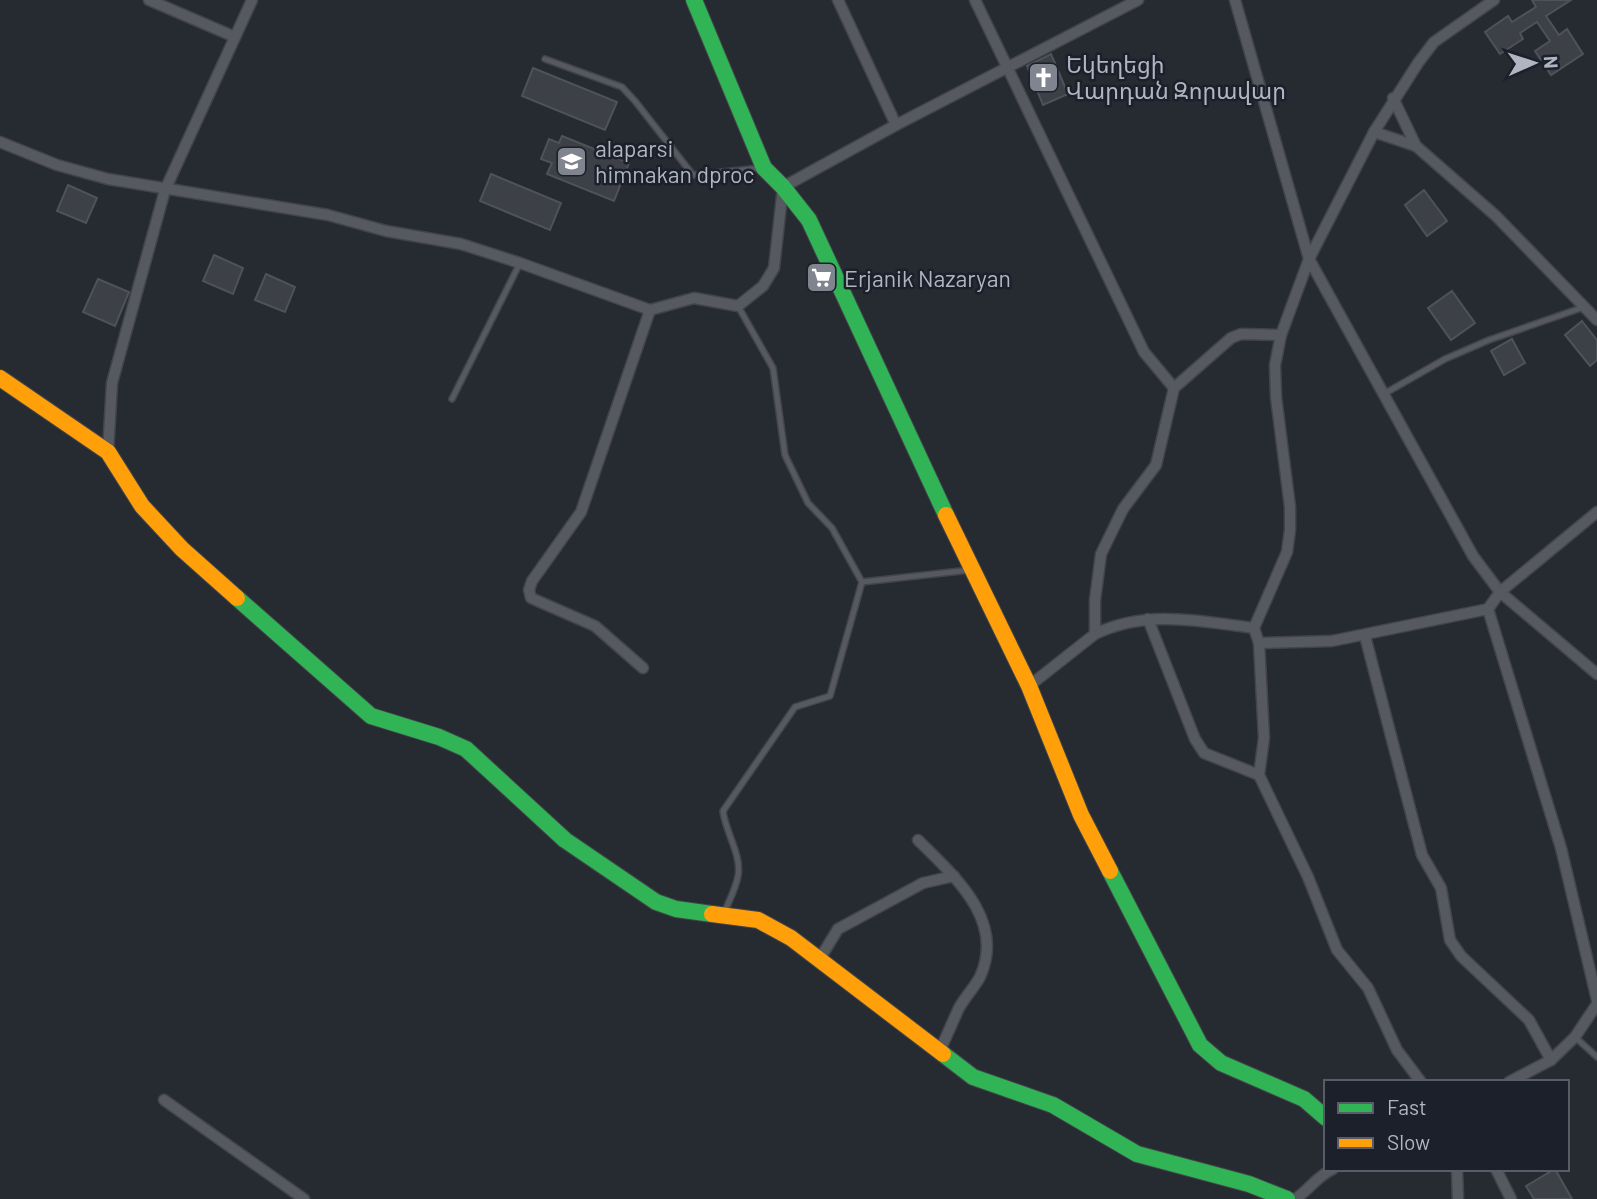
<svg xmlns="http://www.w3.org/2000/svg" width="1597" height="1199" font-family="Barlow,'Noto Sans Armenian',sans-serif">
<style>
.building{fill:#3d4046;stroke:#4e5259;stroke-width:2}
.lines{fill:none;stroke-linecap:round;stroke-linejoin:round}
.lane-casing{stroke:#42444a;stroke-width:8}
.street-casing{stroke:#42444a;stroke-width:13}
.fast-casing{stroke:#42444a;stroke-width:18}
.slow-casing{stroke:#42444a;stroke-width:18}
.lane{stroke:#565960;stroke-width:5}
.street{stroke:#565960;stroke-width:10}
.fast{stroke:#30b455;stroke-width:16}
.slow{stroke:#ff9f0a;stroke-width:16}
.labels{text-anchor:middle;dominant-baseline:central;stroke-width:5;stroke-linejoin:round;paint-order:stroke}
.poi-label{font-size:23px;fill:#b0b5c2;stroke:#1b202a;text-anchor:start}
</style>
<rect width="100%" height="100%" fill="#262a31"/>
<!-- building -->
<g class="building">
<path d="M 1532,0 L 1571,0 L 1546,16 L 1559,35 L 1567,29 L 1583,54 L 1551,75 L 1535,51 L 1550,41 L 1537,22 L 1520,33 L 1523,39 L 1500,54 L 1485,32 L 1508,16 L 1512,22 L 1536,7 Z"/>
<path d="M 1051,54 L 1068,94 L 1043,105 L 1027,66 Z"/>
<path d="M 533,68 L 617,102 L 605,130 L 522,96 Z"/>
<path d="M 562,136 L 629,163 L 614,201 L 547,174 L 552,163 L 541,159 L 549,139 L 559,143 Z"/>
<path d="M 491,174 L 561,203 L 550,230 L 480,201 Z"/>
<path d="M 68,185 L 97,198 L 86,223 L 57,211 Z"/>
<path d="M 1424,190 L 1447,221 L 1427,236 L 1405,205 Z"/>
<path d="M 214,255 L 243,268 L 233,294 L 203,281 Z"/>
<path d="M 266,274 L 295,287 L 285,312 L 255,300 Z"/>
<path d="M 98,279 L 129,292 L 115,326 L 83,312 Z"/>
<path d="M 1452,291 L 1475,323 L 1451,340 L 1428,308 Z"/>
<path d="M 1582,321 L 1597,340 L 1597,360 L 1590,366 L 1565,335 Z"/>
<path d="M 1512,339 L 1525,363 L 1504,375 L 1491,351 Z"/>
<path d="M 1555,1169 L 1572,1199 L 1534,1199 L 1526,1186 Z"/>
</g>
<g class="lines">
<defs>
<g id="lane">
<path d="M 545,59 L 622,87 L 635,101 L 693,175 L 761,168"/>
<path d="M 1382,395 L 1445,359 L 1489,340 L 1584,307"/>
<path d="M 452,399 L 520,263"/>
<path d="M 862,582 L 970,570"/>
<path d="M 724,913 C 729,901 736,888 738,876 C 742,855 725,831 723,811 L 795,707 L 830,696 L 862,582 L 832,528 L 808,503 L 785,455 L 773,368 L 738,306"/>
<path d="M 1575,1037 L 1597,1057"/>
</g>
<g id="street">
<path d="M 149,0 L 235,37"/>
<path d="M 838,0 L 896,125"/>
<path d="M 975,0 L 1144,352 L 1174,388"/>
<path d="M 1235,0 L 1309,259 L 1473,556 L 1500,592 L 1597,674"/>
<path d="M 1393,98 L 1416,146"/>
<path d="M 1374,132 L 1416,146 L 1496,216 L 1597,320"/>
<path d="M 0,142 L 57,165 L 108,179 L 328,215 L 386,231 L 461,244 L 520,263 L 650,310 L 694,298 L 738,306 L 763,286 L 774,268 L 783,187 L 896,125 L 1138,0"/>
<path d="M 108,452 L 112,383 L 165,190 L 252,0"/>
<path d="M 1597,512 L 1500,592 L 1488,609 L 1561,848 L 1597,1000"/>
<path d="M 1148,619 L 1195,739 L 1204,753 L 1259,775"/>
<path d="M 1095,634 C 1146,609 1200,621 1254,628"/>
<path d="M 1365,636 L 1422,855 L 1441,888 L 1450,940 L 1461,956 L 1529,1020 L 1551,1060"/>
<path d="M 1259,643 L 1332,641 L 1488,609"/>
<path d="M 643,668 L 595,626 L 531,598 L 529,590 L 532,581 L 581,512 L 650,310"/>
<path d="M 1029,686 L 1095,634 L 1095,600 L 1101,554 L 1123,509 L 1156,465 L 1174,388 L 1231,338 L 1241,334 L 1281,335"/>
<path d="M 918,840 C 954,876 1006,920 980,977 C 974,988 965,997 959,1008 C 952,1023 946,1038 939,1052"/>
<path d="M 819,960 L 838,929 L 923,883 L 954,876"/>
<path d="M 1421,1082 L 1397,1050 L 1368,988 L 1337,950 L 1308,877 L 1259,775 L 1264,738 L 1259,643 L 1254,628 L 1287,552 L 1290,530 L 1290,507 L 1276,397 L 1275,365 L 1281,335 L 1309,259 L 1374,132 L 1418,63 L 1434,42 L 1494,0"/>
<path d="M 1509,1082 L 1551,1060 L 1575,1037 L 1597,1004"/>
<path d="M 164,1100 L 304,1199"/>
<path d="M 1457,1169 L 1458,1199"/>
<path d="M 1496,1169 L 1511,1199"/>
<path d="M 1295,1199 C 1309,1190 1317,1176 1333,1169"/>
</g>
<g id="fast">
<path d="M 694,0 L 764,168 L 783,187 L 809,220 L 946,515"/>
<path d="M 237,598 L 371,716 L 439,737 L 466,749 L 565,840 L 656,902 L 676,909 L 712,914"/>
<path d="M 1110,871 L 1200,1045 L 1221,1063 L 1304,1099 L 1326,1118"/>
<path d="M 943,1054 L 973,1077 L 1053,1105 L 1137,1154 L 1249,1184 L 1287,1199"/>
</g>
<g id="slow">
<path d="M 0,378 L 108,452 L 142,506 L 182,549 L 237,598"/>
<path d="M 946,515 L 1029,686 L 1081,815 L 1110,871"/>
<path d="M 712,914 L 758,920 L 791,938 L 943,1054"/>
</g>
</defs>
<!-- lane casing -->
<use href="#lane" class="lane-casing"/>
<!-- street casing -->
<use href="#street" class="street-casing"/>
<!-- fast casing -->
<use href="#fast" class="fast-casing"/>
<!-- slow casing -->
<use href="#slow" class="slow-casing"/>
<!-- lane -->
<use href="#lane" class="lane"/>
<!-- street -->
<use href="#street" class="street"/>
<!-- fast -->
<use href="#fast" class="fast"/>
<!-- slow -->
<use href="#slow" class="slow"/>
</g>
<!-- icons -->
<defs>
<symbol id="church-square" viewBox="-11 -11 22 22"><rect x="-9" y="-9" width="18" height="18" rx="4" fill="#80848f" stroke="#1b202a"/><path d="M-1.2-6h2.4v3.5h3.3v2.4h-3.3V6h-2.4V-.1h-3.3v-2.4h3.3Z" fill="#fff"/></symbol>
<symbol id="school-square" viewBox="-11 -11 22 22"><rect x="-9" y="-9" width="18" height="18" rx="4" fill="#80848f" stroke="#1b202a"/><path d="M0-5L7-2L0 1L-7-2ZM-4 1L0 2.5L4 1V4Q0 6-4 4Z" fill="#fff"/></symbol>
<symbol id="supermarket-square" viewBox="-11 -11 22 22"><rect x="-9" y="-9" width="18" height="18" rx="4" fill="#80848f" stroke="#1b202a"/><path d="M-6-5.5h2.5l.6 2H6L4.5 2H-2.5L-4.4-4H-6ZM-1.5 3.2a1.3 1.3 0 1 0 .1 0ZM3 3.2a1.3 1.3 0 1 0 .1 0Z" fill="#fff"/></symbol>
</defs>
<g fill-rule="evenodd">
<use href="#church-square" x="1026" y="60" width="35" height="35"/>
<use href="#school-square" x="554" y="144" width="35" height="35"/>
<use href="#supermarket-square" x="804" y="260" width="35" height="35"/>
</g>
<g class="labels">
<!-- poi labels -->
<g class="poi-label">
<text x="1066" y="64">Եկեղեցի<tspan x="1066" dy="26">Վարդան Զորավար</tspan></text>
<text x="595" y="148">alaparsi<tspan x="595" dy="26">himnakan dproc</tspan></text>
<text x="844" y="278">Erjanik Nazaryan</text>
</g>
</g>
<!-- legend -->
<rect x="1324" y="1080" width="245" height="91" fill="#1b202a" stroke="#575c67" stroke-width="2"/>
<rect x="1338" y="1103" width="35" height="10" fill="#30b455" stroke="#575c67" stroke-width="2"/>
<text x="1387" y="1115" font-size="21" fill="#b0b5c2">Fast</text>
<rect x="1338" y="1138" width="35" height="10" fill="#ff9f0a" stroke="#575c67" stroke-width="2"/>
<text x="1387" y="1150" font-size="21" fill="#b0b5c2">Slow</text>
<!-- north arrow -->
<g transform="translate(1534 63) rotate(87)" stroke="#1b202a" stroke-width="5" paint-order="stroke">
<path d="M0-5L12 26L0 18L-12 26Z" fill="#b0b5c2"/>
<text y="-10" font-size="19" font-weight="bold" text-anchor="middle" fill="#b0b5c2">N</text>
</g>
</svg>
